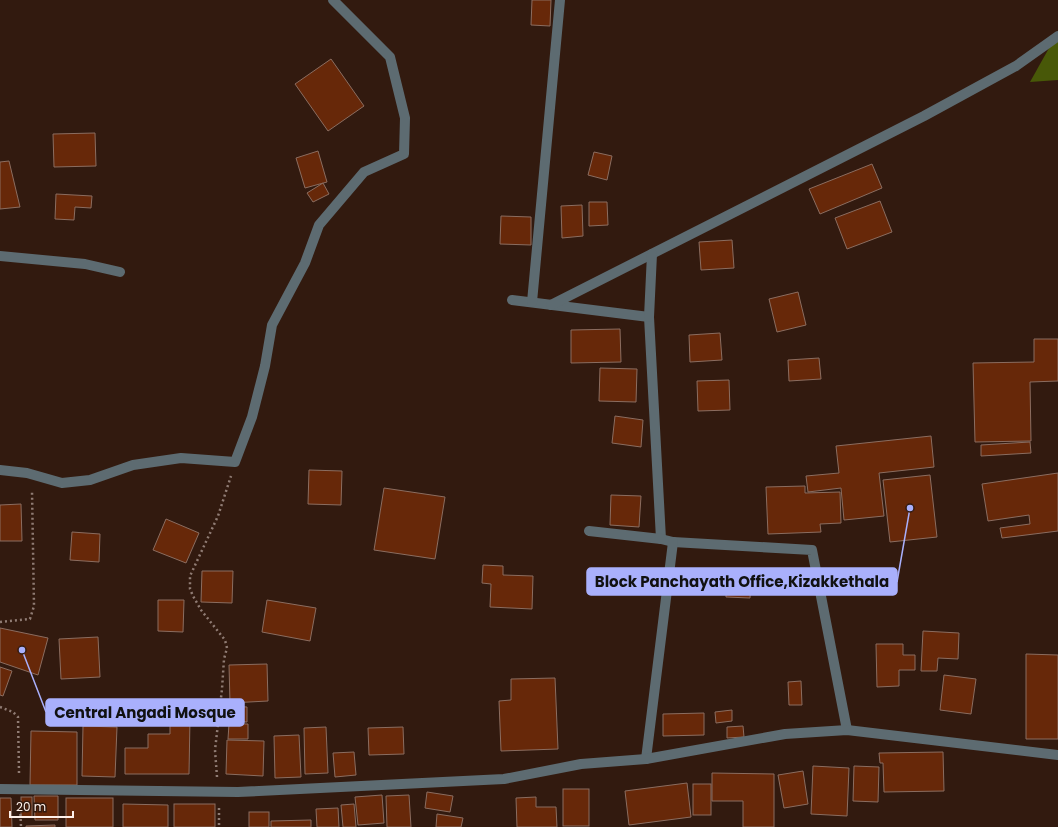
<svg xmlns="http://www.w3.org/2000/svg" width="1058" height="827" font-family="Poppins,sans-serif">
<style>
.forest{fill:#485808}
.building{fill:#672809;stroke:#8b6d60}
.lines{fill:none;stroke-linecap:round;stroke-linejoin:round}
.path{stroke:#907c74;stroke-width:2.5;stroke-dasharray:2 3;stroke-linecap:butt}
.minor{stroke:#5d6b71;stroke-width:10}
.leader{fill:none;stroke:#a9b0fc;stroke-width:1.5}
.callout-dot{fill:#a9b0fc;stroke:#321a0f;stroke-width:1.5}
.callout{fill:#a9b0fc;stroke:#a9b0fc;stroke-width:1.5}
.callout-label{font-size:15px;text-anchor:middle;font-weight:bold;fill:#111}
</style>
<rect width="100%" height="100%" fill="#321a0f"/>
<!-- forest -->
<path class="forest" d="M 1058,32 L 1058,80 L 1030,82 Z"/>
<!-- building -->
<g class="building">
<path d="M 532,0 L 551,0 L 550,26 L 531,25 Z"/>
<path d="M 331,59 L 364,106 L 328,131 L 295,84 Z"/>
<path d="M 95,133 L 96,166 L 54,167 L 53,134 Z"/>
<path d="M 318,151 L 327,182 L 305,188 L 296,158 Z"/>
<path d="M 594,152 L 612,156 L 607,180 L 588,175 Z"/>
<path d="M 9,161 L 20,207 L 0,209 L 0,162 Z"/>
<path d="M 872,164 L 882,188 L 820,214 L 809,189 Z"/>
<path d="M 323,183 L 329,194 L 313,202 L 307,193 Z"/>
<path d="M 56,194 L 92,196 L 91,208 L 75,207 L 74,220 L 55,219 Z"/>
<path d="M 880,201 L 892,232 L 847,249 L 835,218 Z"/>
<path d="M 589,202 L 607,202 L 608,225 L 589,226 Z"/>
<path d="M 582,205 L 583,236 L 562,238 L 561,206 Z"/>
<path d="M 501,216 L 531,217 L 531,245 L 500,244 Z"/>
<path d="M 732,240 L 734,268 L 701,270 L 699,242 Z"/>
<path d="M 798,292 L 806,325 L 777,332 L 769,299 Z"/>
<path d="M 620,329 L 621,362 L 571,363 L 571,330 Z"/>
<path d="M 720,333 L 722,360 L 690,362 L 689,335 Z"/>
<path d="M 1034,339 L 1058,339 L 1058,381 L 1030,382 L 1031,441 L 975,442 L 973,363 L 1034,362 Z"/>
<path d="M 819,358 L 821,379 L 789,381 L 788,360 Z"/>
<path d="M 600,368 L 637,369 L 636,402 L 599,401 Z"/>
<path d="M 729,380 L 730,410 L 698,411 L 697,381 Z"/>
<path d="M 615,416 L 643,420 L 641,447 L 612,443 Z"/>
<path d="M 931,436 L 934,467 L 879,473 L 884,516 L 844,520 L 841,488 L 808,492 L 806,476 L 839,473 L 836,446 Z"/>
<path d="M 1030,442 L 1031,453 L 981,456 L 981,445 Z"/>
<path d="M 309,470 L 342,471 L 341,505 L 308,504 Z"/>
<path d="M 1058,473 L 1058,531 L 1002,538 L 1000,528 L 1030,524 L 1029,515 L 988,521 L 982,484 Z"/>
<path d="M 930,475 L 937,537 L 890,542 L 883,480 Z"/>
<path d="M 805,486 L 805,493 L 840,492 L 841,523 L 820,524 L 821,532 L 768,534 L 766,487 Z"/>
<path d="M 384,488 L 445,497 L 435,559 L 374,550 Z"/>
<path d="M 611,495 L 641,496 L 639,527 L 610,525 Z"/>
<path d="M 21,504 L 22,541 L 0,541 L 0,505 Z"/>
<path d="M 166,519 L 199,533 L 186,563 L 153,550 Z"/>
<path d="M 72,532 L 100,534 L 99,562 L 70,560 Z"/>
<path d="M 483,565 L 503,566 L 503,575 L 533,576 L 532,609 L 490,607 L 491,584 L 482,583 Z"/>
<path d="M 202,571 L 233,571 L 232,603 L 201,602 Z"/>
<path d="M 726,580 L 751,580 L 750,598 L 726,597 Z"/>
<path d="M 158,600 L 184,600 L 183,632 L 158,631 Z"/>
<path d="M 267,600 L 316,608 L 310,641 L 262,632 Z"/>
<path d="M 0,628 L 48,638 L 38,675 L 0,662 Z"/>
<path d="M 923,631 L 959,633 L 958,659 L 938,658 L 937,671 L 921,671 Z"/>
<path d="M 98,637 L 100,677 L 61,679 L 59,639 Z"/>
<path d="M 876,644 L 903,644 L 903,655 L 915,655 L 915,670 L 899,670 L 899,686 L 877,687 Z"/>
<path d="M 1026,654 L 1058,655 L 1058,739 L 1026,739 Z"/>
<path d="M 267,664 L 268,701 L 230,703 L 229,665 Z"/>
<path d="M 0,667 L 12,671 L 3,696 L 0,695 Z"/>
<path d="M 944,675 L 976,679 L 971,714 L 940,710 Z"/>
<path d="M 555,678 L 558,749 L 501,751 L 499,701 L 511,700 L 511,679 Z"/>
<path d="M 801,681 L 802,705 L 789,705 L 788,682 Z"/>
<path d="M 228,706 L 247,707 L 247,722 L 227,721 Z"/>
<path d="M 732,710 L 732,721 L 716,723 L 715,712 Z"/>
<path d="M 704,713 L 704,735 L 663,736 L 663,714 Z"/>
<path d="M 170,718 L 190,718 L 189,774 L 125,774 L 125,748 L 148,748 L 148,734 L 170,734 Z"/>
<path d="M 229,724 L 248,724 L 248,739 L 228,739 Z"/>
<path d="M 83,726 L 117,727 L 115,777 L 82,776 Z"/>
<path d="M 743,726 L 744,737 L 727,738 L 727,727 Z"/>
<path d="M 326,727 L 328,773 L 305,774 L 304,728 Z"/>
<path d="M 403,727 L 404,754 L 369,755 L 368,728 Z"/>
<path d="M 31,731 L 77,732 L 77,785 L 30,785 Z"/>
<path d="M 299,735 L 301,777 L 275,778 L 274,736 Z"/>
<path d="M 227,740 L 264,741 L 263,776 L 226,774 Z"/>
<path d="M 354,752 L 356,775 L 335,777 L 333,753 Z"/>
<path d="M 943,752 L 944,791 L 884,792 L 883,763 L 880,763 L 879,753 Z"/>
<path d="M 813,766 L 849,768 L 847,816 L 811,814 Z"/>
<path d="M 854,766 L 879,767 L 878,802 L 853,801 Z"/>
<path d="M 803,771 L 808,804 L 784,808 L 778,775 Z"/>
<path d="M 712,773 L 774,774 L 774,827 L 743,827 L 743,801 L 712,801 Z"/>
<path d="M 687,783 L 691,817 L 629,825 L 625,791 Z"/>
<rect x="693" y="784" width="18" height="31"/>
<rect x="563" y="789" width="26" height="37"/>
<path d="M 427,792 L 453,796 L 450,812 L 425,808 Z"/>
<path d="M 382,795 L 384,823 L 358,825 L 355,797 Z"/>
<path d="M 409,795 L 411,827 L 387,827 L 386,796 Z"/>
<path d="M 34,796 L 58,796 L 58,820 L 35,820 Z"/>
<rect x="21" y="797" width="11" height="20"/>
<path d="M 536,797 L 536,807 L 556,807 L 557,827 L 517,827 L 516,798 Z"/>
<path d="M 0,798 L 11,798 L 12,827 L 0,827 Z"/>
<rect x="66" y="798" width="47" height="29"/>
<path d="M 123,804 L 168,805 L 168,827 L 123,827 Z"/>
<rect x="174" y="804" width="41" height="23"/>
<path d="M 354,804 L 356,827 L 343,827 L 341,805 Z"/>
<path d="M 338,808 L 339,827 L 317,827 L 316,809 Z"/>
<rect x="249" y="812" width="20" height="15"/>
<path d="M 437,814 L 463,818 L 461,827 L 436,827 Z"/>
<path d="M 311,820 L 311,827 L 271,827 L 271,821 Z"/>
<path d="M 55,825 L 55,827 L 26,827 L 26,826 Z"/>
</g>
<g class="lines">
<!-- path -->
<g class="path">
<path d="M 0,622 L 30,619 L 34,606 L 32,491"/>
<path d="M 0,707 L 13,712 L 18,717 L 19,773"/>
<path d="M 217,777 L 215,750 L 222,689 L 224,659 L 227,648 L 225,640 L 201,610 L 193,596 L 190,589 L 190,576 L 218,516 L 231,476"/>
<path d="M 20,804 L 21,827"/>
<path d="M 219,808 L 219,827"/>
</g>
<!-- minor -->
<g class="minor">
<path d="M 0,256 L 85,264 L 120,272"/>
<path d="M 512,300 L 649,317 L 661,539"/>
<path d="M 532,302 L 560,0"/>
<path d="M 551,305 L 924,116 L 1016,66 L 1058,36"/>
<path d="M 649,317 L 652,254"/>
<path d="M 0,470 L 27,473 L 62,483 L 90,480 L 133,465 L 181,458 L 235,462 L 252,417 L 265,366 L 272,325 L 305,263 L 319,225 L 364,172 L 404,154 L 405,118 L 390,57 L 333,0"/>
<path d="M 589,531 L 661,539 L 673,542 L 812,550 L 847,730"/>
<path d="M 646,759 L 673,542"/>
<path d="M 0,789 L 238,792 L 504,779 L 581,764 L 646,759 L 785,734 L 847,730 L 1058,755"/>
</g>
</g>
<!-- callouts -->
<path class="leader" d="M910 508L897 582M22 650L46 712"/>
<g class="callout-dot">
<circle cx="910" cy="508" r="4"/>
<circle cx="22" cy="650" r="4"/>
</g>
<g class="callout">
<rect x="587" y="568" width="310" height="27" rx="4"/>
<rect x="46" y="699" width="198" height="27" rx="4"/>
</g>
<g class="callout-label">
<text x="742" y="587">Block Panchayath Office,Kizakkethala</text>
<text x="145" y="718">Central Angadi Mosque</text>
</g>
<!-- scale -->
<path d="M10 811v6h63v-6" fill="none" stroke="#fef0ea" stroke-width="2"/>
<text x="16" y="811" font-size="12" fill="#fef0ea" stroke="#321a0f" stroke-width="3" paint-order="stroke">20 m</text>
</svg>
